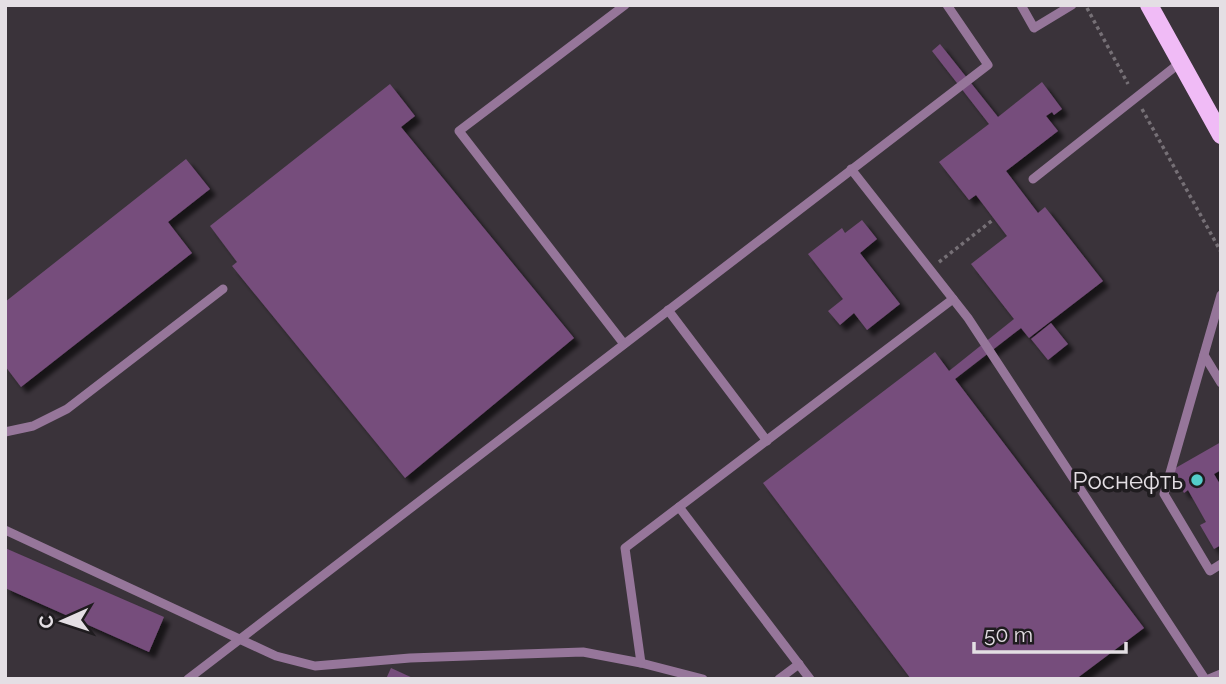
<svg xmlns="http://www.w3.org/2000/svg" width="1226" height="684" font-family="Raleway,sans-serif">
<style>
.building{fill:#764e7b;filter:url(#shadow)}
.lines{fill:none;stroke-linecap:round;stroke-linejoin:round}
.path{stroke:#767076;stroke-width:3.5;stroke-dasharray:3.5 3.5;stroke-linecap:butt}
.service{stroke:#96769a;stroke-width:9}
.primary{stroke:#f0bbf6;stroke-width:18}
.tram{stroke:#928c92;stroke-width:2}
.poi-dot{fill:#53cdca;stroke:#1f1c1f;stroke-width:2.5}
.labels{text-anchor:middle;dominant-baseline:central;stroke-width:7;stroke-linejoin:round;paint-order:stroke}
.poi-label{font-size:24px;fill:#e4dfe4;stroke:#1f1c1f;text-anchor:end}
</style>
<defs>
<filter id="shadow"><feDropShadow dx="6" dy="6" stdDeviation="2" flood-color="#0009"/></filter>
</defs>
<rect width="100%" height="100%" fill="#3a333a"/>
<!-- building -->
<g class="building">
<path d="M 940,44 L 998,117 L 1042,82 L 1062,109 L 1054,115 L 1052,112 L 1046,116 L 1058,131 L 1006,171 L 1038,213 L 1045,207 L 1103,281 L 1029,338 L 1021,328 L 955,379 L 1144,628 L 1076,679 L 911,679 L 763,483 L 935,352 L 949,371 L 1014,319 L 971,264 L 1007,236 L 976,195 L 969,200 L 939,162 L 989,124 L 932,51 Z"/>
<path d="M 390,84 L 415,116 L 401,127 L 574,338 L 405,478 L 232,266 L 237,262 L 210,226 Z"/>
<path d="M 186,159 L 210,189 L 168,222 L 192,253 L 21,387 L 5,366 L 5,302 Z"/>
<path d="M 862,220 L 877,239 L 860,253 L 900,304 L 867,330 L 854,313 L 840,325 L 828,311 L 843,299 L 808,254 L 842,228 L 845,233 Z"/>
<path d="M 1051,323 L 1068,344 L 1048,360 L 1031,339 Z"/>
<path d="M 1221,442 L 1221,470 L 1214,474 L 1221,486 L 1221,545 L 1214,549 L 1200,525 L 1206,522 L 1188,490 L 1184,493 L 1172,470 Z"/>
<path d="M 5,548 L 164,617 L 149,652 L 5,588 Z"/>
<path d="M 391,668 L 415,679 L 386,679 Z"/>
</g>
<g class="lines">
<!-- path -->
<g class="path">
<path d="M 1087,8 L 1128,84"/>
<path d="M 1142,109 L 1221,252"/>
<path d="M 939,262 L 994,219"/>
</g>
<!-- service -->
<g class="service">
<path d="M 1021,5 L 1034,28 L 1072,5"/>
<path d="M 851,169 L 968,318 L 1205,679"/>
<path d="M 1033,179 L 1181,62"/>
<path d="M 1221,295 L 1164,494 L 1210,571 L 1221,564"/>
<path d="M 668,310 L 767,441"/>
<path d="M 624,344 L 459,131 L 625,5"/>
<path d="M 1204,355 L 1221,383"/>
<path d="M 5,432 L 33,426 L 67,409 L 223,289"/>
<path d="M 679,507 L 810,679"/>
<path d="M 5,530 L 276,656 L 315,666 L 410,658 L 583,652 L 641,663 L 703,679"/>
<path d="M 641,663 L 625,548 L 953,299"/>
<path d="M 188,679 L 988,65 L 947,5"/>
<path d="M 779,679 L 799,664"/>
<path d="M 1209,679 L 1221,674"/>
</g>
<!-- primary -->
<path class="primary" d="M 1149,5 L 1221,135"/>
<!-- tram -->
<path class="tram" d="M 1219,5 L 1221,9"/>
</g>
<!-- markers -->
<circle class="poi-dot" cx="1197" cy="480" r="7"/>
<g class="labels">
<!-- poi labels -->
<g class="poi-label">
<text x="1183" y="480">Роснефть</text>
</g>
</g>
<!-- border -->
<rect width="1226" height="684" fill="none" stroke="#e4dfe4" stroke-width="14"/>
<!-- north arrow -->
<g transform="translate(63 621) rotate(267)" stroke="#1f1c1f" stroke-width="5" paint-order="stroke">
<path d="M0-5L12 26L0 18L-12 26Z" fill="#e4dfe4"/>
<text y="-10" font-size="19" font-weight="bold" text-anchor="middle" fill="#e4dfe4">С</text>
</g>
<!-- scale -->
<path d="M974 642v10h152v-10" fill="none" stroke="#e4dfe4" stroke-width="3.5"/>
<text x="984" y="642" font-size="21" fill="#e4dfe4" stroke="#1f1c1f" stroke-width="5" paint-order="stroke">50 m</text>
</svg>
